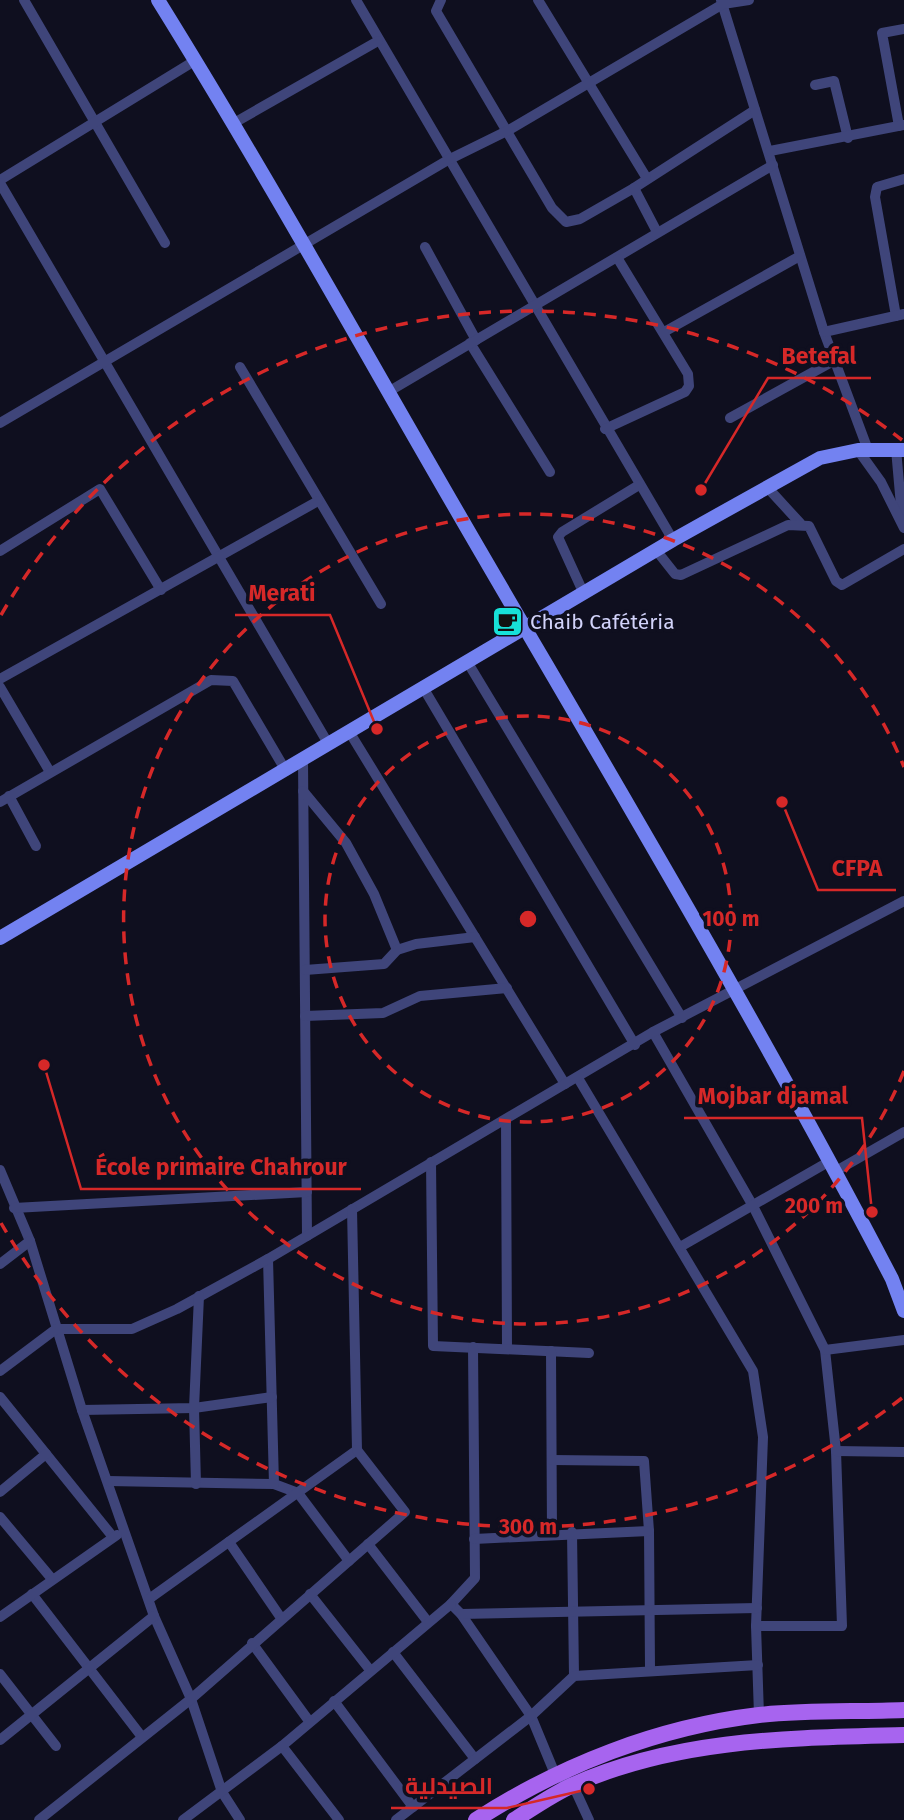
<svg xmlns="http://www.w3.org/2000/svg" width="904" height="1820" font-family="'Fira Sans',Cairo,sans-serif">
<style>
.lines{fill:none;stroke-linecap:round;stroke-linejoin:round}
.street{stroke:#3f457a;stroke-width:10}
.secondary{stroke:#7382f1;stroke-width:14}
.primary{stroke:#a764ef;stroke-width:16}
.ring{fill:none;stroke:#d62828;stroke-width:3.5;stroke-dasharray:12 9}
.labels{text-anchor:middle;dominant-baseline:central;stroke-width:7;stroke-linejoin:round;paint-order:stroke}
.poi-label{font-size:21px;fill:#d2d3fa;stroke:#0f0f1f;text-anchor:start}
.centre{fill:#d62828;stroke:#0f0f1f;stroke-width:3.5}
.ring-label{font-size:21px;text-anchor:middle;font-weight:bold;fill:#d62828;stroke:#0f0f1f;stroke-width:7;stroke-linejoin:round;paint-order:stroke}
.leader{fill:none;stroke:#d62828;stroke-width:2.5}
.callout-dot{fill:#d62828;stroke:#0f0f1f;stroke-width:2.5}
.callout-label{font-size:23px;text-anchor:middle;font-weight:bold;fill:#d62828;stroke:#0f0f1f;stroke-width:7;stroke-linejoin:round;paint-order:stroke}
</style>
<rect width="100%" height="100%" fill="#0f0f1f"/>
<g class="lines">
<!-- street -->
<g class="street">
<path d="M 24,0 L 165,243"/>
<path d="M 356,0 L 673,540"/>
<path d="M 441,0 L 436,11 L 552,208 L 566,222 L 580,219 L 634,188 L 755,110"/>
<path d="M 538,0 L 646,177"/>
<path d="M 721,0 L 824,332 L 868,450"/>
<path d="M 815,85 L 834,81 L 848,138"/>
<path d="M 234,123 L 378,41"/>
<path d="M 899,126 L 882,33 L 904,29"/>
<path d="M 770,151 L 904,125"/>
<path d="M 0,180 L 196,60"/>
<path d="M 0,183 L 329,745"/>
<path d="M 634,188 L 657,232"/>
<path d="M 425,247 L 476,340"/>
<path d="M 896,316 L 875,197 L 877,187 L 904,179"/>
<path d="M 664,332 L 800,256"/>
<path d="M 824,332 L 904,314"/>
<path d="M 470,343 L 550,472"/>
<path d="M 240,367 L 381,604"/>
<path d="M 388,392 L 773,165"/>
<path d="M 730,418 L 835,360"/>
<path d="M 0,423 L 448,160 L 509,130 L 723,4 L 749,0"/>
<path d="M 605,429 L 685,392 L 689,386 L 688,374 L 618,259"/>
<path d="M 896,449 L 902,517"/>
<path d="M 858,450 L 881,482 L 904,528"/>
<path d="M 767,487 L 800,523"/>
<path d="M 656,550 L 675,574 L 681,575 L 788,525 L 809,526 L 836,581 L 842,585 L 904,549"/>
<path d="M 0,551 L 100,489 L 161,590"/>
<path d="M 584,594 L 558,537 L 562,532 L 639,485"/>
<path d="M 468,663 L 682,1018"/>
<path d="M 0,679 L 318,501"/>
<path d="M 0,687 L 50,772"/>
<path d="M 424,689 L 635,1045"/>
<path d="M 350,733 L 565,1084"/>
<path d="M 303,761 L 307,1236"/>
<path d="M 303,791 L 346,843 L 374,894 L 397,950"/>
<path d="M 9,796 L 36,846"/>
<path d="M 0,802 L 211,680 L 233,681 L 286,771"/>
<path d="M 305,970 L 384,964 L 397,950 L 416,944 L 475,937"/>
<path d="M 305,1016 L 383,1013 L 420,996 L 507,988"/>
<path d="M 653,1032 L 753,1206 L 825,1350 L 836,1451 L 842,1626 L 756,1626"/>
<path d="M 578,1078 L 753,1371 L 763,1437 L 756,1626 L 759,1715"/>
<path d="M 506,1120 L 507,1349"/>
<path d="M 431,1162 L 433,1346 L 589,1353"/>
<path d="M 0,1170 L 30,1241 L 82,1410 L 154,1616 L 191,1699 L 222,1792 L 240,1820"/>
<path d="M 836,1171 L 904,1132"/>
<path d="M 14,1208 L 307,1192"/>
<path d="M 680,1247 L 830,1161"/>
<path d="M 268,1259 L 274,1484 L 298,1493 L 349,1561"/>
<path d="M 0,1264 L 30,1241"/>
<path d="M 473,1347 L 475,1578 L 451,1604 L 461,1614 L 531,1716 L 555,1774 L 573,1785 L 589,1820"/>
<path d="M 825,1350 L 904,1340"/>
<path d="M 551,1351 L 552,1534"/>
<path d="M 0,1371 L 56,1329 L 132,1329 L 177,1309 L 268,1259 L 653,1032 L 904,901"/>
<path d="M 0,1397 L 113,1537"/>
<path d="M 82,1410 L 194,1408 L 272,1397"/>
<path d="M 836,1451 L 904,1452"/>
<path d="M 552,1460 L 644,1461 L 649,1531 L 650,1669"/>
<path d="M 108,1481 L 274,1484"/>
<path d="M 196,1484 L 194,1408 L 199,1296"/>
<path d="M 0,1492 L 46,1454"/>
<path d="M 0,1517 L 52,1579"/>
<path d="M 572,1532 L 574,1676"/>
<path d="M 474,1539 L 649,1531"/>
<path d="M 229,1542 L 281,1618"/>
<path d="M 368,1544 L 428,1622"/>
<path d="M 32,1594 L 142,1737"/>
<path d="M 310,1594 L 370,1670"/>
<path d="M 149,1599 L 357,1450 L 352,1209"/>
<path d="M 461,1614 L 757,1608"/>
<path d="M 0,1617 L 117,1535"/>
<path d="M 252,1643 L 309,1721"/>
<path d="M 393,1652 L 475,1759"/>
<path d="M 0,1674 L 56,1746"/>
<path d="M 334,1701 L 413,1807"/>
<path d="M 0,1740 L 154,1616"/>
<path d="M 282,1746 L 339,1820"/>
<path d="M 39,1820 L 191,1699 L 405,1512 L 357,1450"/>
<path d="M 183,1820 L 282,1746 L 451,1604"/>
<path d="M 396,1820 L 531,1716 L 574,1676 L 758,1665"/>
</g>
<!-- secondary -->
<g class="secondary">
<path d="M 158,0 C 268,177 368,358 472,537 C 615,783 761,1027 892,1279 L 904,1311"/>
<path d="M 0,938 L 673,540 L 820,458 L 858,450 L 904,450"/>
</g>
<!-- primary -->
<g class="primary">
<path d="M 476,1820 C 561,1765 658,1727 759,1715 C 807,1710 856,1712 904,1710"/>
<path d="M 514,1820 C 533,1808 553,1794 573,1785 C 678,1738 792,1738 904,1735"/>
</g>
</g>
<!-- distance rings -->
<g class="ring">
<circle cx="528" cy="919" r="203"/>
<path d="M904 1071A405 405 0 1 1 904 767"/>
<path d="M902 1398A608 608 0 0 1 1 1223M1 615A608 608 0 0 1 902 440"/>
</g>
<!-- icons -->
<defs>
<symbol id="cafe-square" viewBox="-11 -11 22 22"><rect x="-9" y="-9" width="18" height="18" rx="4" fill="#17e1d8" stroke="#0f0f1f"/><path d="M-5.5-4.5H6V0H3Q3 3.5 0 3.5H-2.5Q-5.5 3.5-5.5 0ZM3-3.2v2h1.7v-2ZM-6 4.5H4V6H-6Z" fill="#111"/></symbol>
</defs>
<g fill-rule="evenodd">
<use href="#cafe-square" x="490" y="604" width="35" height="35"/>
</g>
<g class="labels">
<!-- poi labels -->
<g class="poi-label">
<text x="530" y="622">Chaib Cafétéria</text>
</g>
</g>
<circle cx="528" cy="919" r="10" class="centre"/>
<g class="ring-label">
<text x="731" y="926">100 m</text>
<text x="814" y="1213">200 m</text>
<text x="528" y="1534">300 m</text>
</g>
<!-- callouts -->
<path class="leader" d="M701 490L768 378H871M377 729L330 615H235M782 802L818 890H896M872 1212L862 1118H684M44 1065L81 1189H361M589 1789L507 1808H391"/>
<g class="callout-dot">
<circle cx="701" cy="490" r="7"/>
<circle cx="377" cy="729" r="7"/>
<circle cx="782" cy="802" r="7"/>
<circle cx="872" cy="1212" r="7"/>
<circle cx="44" cy="1065" r="7"/>
<circle cx="589" cy="1789" r="7"/>
</g>
<g class="callout-label">
<text x="819" y="364">Betefal</text>
<text x="282" y="601">Merati</text>
<text x="857" y="876">CFPA</text>
<text x="773" y="1104">Mojbar djamal</text>
<text x="221" y="1175">École primaire Chahrour</text>
<text x="449" y="1794">الصيدلية</text>
</g>
</svg>
